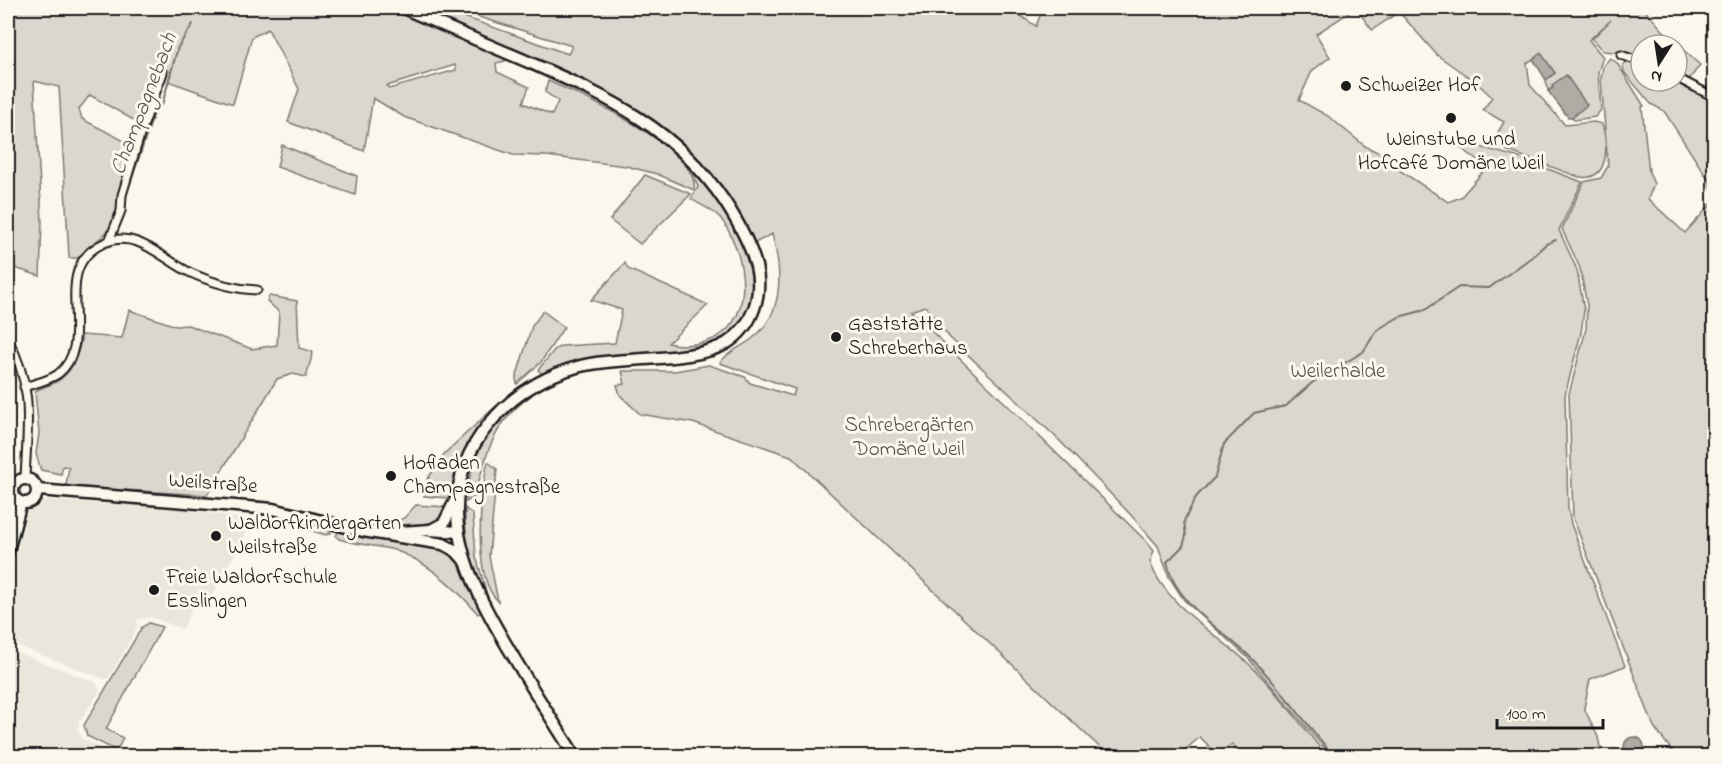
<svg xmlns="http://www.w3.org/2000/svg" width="1722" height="764" font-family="'Indie Flower',sans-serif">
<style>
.built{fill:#eae6dc}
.green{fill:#dad7ce;stroke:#7b7a75;stroke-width:1.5;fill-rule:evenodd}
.water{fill:#afaca5;stroke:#74726e;stroke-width:1.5}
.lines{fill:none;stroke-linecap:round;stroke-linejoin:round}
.stream{stroke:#74726e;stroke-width:2}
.street-casing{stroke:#1c1c1c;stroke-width:11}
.secondary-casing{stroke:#1c1c1c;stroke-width:15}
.street{stroke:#fbf7ec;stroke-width:7}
.secondary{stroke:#fbf7ec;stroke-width:10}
.poi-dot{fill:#1c1c1c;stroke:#fbf7ec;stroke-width:2}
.labels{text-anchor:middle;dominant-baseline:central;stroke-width:6;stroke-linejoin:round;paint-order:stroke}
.poi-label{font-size:21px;fill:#1c1c1c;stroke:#fbf7ec;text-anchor:start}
.park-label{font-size:21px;fill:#555451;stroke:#fbf7ec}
.street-label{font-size:21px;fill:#1c1c1c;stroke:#fbf7ec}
.water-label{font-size:22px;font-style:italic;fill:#575653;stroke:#fbf7ec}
</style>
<rect width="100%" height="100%" fill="#fbf7ec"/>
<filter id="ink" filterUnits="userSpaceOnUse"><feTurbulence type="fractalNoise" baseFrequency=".0167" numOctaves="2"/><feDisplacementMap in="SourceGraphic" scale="12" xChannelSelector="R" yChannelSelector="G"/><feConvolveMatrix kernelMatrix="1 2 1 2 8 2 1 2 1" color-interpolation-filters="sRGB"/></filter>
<g filter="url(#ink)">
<!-- built -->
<g class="built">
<path d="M 48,500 L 183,509 L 248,519 L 250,526 L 211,597 L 205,595 L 201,605 L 194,603 L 183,629 L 151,617 L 136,620 L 138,625 L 133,635 L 109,678 L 104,679 L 8,642 L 8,590 L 27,512 L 39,502 Z"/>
<path d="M 8,649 L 96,683 L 100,691 L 79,722 L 78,731 L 83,739 L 119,756 L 8,756 Z"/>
</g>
<!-- green -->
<g class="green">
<path d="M 8,8 L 373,8 L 384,14 L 388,8 L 394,8 L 506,56 L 505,61 L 496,63 L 497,72 L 529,87 L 523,103 L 552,115 L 558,101 L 545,92 L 548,81 C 579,94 701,149 694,190 L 657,174 L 626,166 L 546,156 L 513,155 L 404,117 L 373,98 L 364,151 L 288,122 L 299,89 L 268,29 L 252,37 L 233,104 L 168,81 L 171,72 L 162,69 L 142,125 L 90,95 L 79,109 L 82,119 L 136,147 L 117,201 L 117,212 L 109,230 L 78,258 L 69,258 L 69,256 L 59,87 L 34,81 L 42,221 L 40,276 L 37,275 L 8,266 ZM 455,65 L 456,70 L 389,89 L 387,86 Z"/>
<path d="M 412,8 L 439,8 L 568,54 L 572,46 L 450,8 L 1009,8 L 1036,26 L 1043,8 L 1624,8 L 1621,12 L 1626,8 L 1643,8 L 1668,36 L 1700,65 L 1688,81 L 1677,76 L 1677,45 L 1641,45 L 1641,60 L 1624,53 L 1603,51 L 1592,39 L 1611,20 L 1589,40 L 1603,57 L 1598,72 L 1601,110 L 1595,117 L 1574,120 L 1572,117 L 1577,114 L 1553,87 L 1548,91 L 1546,80 L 1555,73 L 1541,54 L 1527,63 L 1530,85 L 1565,125 L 1594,122 L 1602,124 C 1608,145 1610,182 1579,177 L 1497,147 L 1498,141 L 1494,139 L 1504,122 L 1483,110 L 1492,97 L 1477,83 L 1437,55 L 1399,12 L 1372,30 L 1356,8 L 1316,34 L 1330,57 L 1312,71 L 1299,100 L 1328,116 L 1365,146 L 1392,159 L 1399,170 L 1448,202 L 1461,197 L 1487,167 L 1457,145 L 1460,141 L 1516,157 L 1582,182 L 1559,230 L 1577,270 L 1584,310 L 1581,333 L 1565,395 L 1568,508 L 1571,524 L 1625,666 L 1590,679 L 1584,708 L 1598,737 L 1602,756 L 1331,756 L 1248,658 L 1184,600 L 1169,577 L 1158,546 L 1130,514 L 1059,440 L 950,338 L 925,306 L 911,311 L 1145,540 L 1154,551 L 1150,562 C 1164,604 1218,635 1249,664 C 1278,692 1302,726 1327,756 L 1241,756 L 1232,744 L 1217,754 L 1200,737 L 1178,756 L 1109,756 L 791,456 L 693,423 L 640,414 L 620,395 L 617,385 L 625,384 L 622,371 L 675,371 L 709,365 L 745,377 L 750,383 L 793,396 L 795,389 L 720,363 C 725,353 744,346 753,338 C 785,313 782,269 772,234 L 753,244 L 668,134 L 646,116 L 599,89 Z"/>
<path d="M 1610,58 L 1617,63 L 1644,106 L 1642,107 L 1649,172 L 1654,184 L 1648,199 L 1685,233 L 1714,201 L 1714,756 L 1676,756 L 1654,727 L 1573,518 L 1569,394 L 1586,329 L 1587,305 L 1580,268 L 1562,229 L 1584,182 L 1601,178 L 1608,166 L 1601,79 L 1603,66 Z"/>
<path d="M 1628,60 L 1641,63 L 1641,81 L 1677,81 L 1714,100 L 1714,194 L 1708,179 L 1664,111 L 1651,104 L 1624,72 L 1623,65 Z"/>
<path d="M 282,145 L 357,176 L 355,195 L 277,167 Z"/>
<path d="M 695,170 C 734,213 796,313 710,346 C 685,355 655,352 628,355 C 599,358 572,367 544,376 L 538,370 L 555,349 L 562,346 L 615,343 L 622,310 L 591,300 L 625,263 L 628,269 L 708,305 L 668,343 C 680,346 694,345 705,342 C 758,327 747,256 722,220 C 716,211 700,205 691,199 L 698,187 L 692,172 Z"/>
<path d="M 645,175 L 691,194 L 640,244 L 610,220 Z"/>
<path d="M 269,296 L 297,301 L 299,348 L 313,352 L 306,377 L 293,374 L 277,379 L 207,495 L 74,487 L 66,485 L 69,467 L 63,466 L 61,474 L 41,470 L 36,454 L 39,433 L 35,392 C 39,387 46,387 52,384 C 73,375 78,355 82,335 L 122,338 L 129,310 L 176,326 L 188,325 L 252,349 L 277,345 L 279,312 L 267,301 Z"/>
<path d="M 543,311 L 564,327 L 541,362 L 517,384 L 516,378 L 532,326 Z"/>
<path d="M 529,392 L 531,396 C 494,421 485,455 475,497 L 466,502 C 472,447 488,428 529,392 Z"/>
<path d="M 496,406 L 498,408 L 467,446 L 448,498 L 424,496 L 423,486 L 445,453 Z"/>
<path d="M 488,462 L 497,469 L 489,556 L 498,601 C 472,578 480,493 488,462 Z"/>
<path d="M 416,505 L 447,507 C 445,515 442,523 434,525 C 405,534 368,527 339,521 L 395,522 L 404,518 Z"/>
<path d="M 465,508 L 473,515 L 476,556 L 490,605 C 472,577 464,539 465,508 Z"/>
<path d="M 263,512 L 328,527 L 331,533 L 326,535 L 264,517 Z"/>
<path d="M 339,530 L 385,540 L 439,547 L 455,556 L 481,612 L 478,614 C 456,588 427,561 394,550 C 376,545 357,545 339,539 L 336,536 Z"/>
<path d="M 149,623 L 162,627 L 106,729 L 123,738 L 118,748 L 113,749 L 87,736 L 84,725 L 142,627 Z"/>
</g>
<!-- water -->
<g class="water">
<path d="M 1541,53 L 1555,73 L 1546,80 L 1533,59 Z"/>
<path d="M 1566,75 L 1587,105 L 1572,117 L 1568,117 L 1548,91 L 1553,88 L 1552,85 Z"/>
<circle cx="1634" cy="747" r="10"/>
</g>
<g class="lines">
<!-- stream -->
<g class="stream">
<path d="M 198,16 L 205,8"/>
<path d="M 126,196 L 155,110 L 162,105 L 178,47 L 193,24"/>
<path d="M 1334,756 C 1307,725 1283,691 1254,661 C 1226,631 1175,606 1167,562 L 1183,546 L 1186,536 L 1184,521 L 1196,497 L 1215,477 L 1224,444 L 1254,413 L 1286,406 L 1313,382 L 1363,352 L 1377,330 L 1399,317 L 1425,310 L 1459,287 L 1489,288 L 1532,257 L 1546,244 L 1556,240"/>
</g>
<defs>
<g id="street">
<path d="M 1621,55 L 1641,62"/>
<path d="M 1677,78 L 1714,97"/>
<path d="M 109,241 L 121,211 L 122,195 L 141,132 L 163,73"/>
<path d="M 8,339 C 35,389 27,426 25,479"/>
<path d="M 24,387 C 36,383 48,381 58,374 C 100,341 46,269 104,243 C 137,228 163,260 191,273 C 211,282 234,289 257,290"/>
<path d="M 8,487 L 14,488"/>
</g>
<g id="secondary">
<path d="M 403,8 C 446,27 489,45 533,64 C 610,98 676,129 725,202 C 738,222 750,243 756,266 C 763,295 753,326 727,343 C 692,364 620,355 577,367 C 542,377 512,396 489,424 C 425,501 469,583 513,656 C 533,690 554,723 575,756"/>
<circle cx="25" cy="491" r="12"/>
<path d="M 38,490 L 273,509 L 363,531 L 443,544 L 456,551 L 464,560"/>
<path d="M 431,530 L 444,523 L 455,501"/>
<path d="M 387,533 L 430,530 L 458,532"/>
<path d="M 8,551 L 21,502"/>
</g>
</defs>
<!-- street casing -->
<use href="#street" class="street-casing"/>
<!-- secondary casing -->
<use href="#secondary" class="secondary-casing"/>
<!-- street -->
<use href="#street" class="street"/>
<!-- secondary -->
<use href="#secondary" class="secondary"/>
</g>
</g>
<!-- markers -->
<g class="poi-dot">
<circle cx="1346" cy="86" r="6"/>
<circle cx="1451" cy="118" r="6"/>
<circle cx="836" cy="337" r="6"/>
<circle cx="391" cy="476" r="6"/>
<circle cx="216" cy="536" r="6"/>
<circle cx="154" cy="590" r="6"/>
</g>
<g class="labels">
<!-- poi labels -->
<g class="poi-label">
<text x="1358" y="86">Schweizer Hof</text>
<text x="1451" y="140" text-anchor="middle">Weinstube und<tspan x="1451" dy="24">Hofcafé Domäne Weil</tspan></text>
<text x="848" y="325">Gaststatte<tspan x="848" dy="24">Schreberhaus</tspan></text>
<text x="403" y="464">Hofladen<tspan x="403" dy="24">Champagnestraße</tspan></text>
<text x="228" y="524">Waldorfkindergarten<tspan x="228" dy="24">Weilstraße</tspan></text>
<text x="166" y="578">Freie Waldorfschule<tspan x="166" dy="24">Esslingen</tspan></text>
</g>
<!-- park labels -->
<g class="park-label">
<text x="1338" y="372">Weilerhalde</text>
<text x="909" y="426">Schrebergärten<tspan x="909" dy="24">Domäne Weil</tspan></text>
</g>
<!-- street labels -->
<g class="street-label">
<text transform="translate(213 484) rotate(4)">Weilstraße</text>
</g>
<!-- water labels -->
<g class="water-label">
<text transform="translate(145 104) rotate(-69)">Champagnebach</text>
</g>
</g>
<!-- margin -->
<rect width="1722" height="764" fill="none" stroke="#fbf7ec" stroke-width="30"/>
<rect x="15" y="15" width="1692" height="734" fill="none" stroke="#1c1c1c" stroke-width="2" filter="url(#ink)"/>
<!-- north arrow -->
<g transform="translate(1659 63) rotate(192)"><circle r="28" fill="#fbf7ec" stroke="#a29f99" stroke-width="1.5"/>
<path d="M0-4.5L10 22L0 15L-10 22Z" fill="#1c1c1c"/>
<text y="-9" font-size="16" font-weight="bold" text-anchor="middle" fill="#1c1c1c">N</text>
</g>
<!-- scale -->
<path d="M1497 719v9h106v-9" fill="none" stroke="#1c1c1c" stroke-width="3"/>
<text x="1506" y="719" font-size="18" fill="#1c1c1c" stroke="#fbf7ec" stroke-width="4.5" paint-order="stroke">100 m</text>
</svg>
